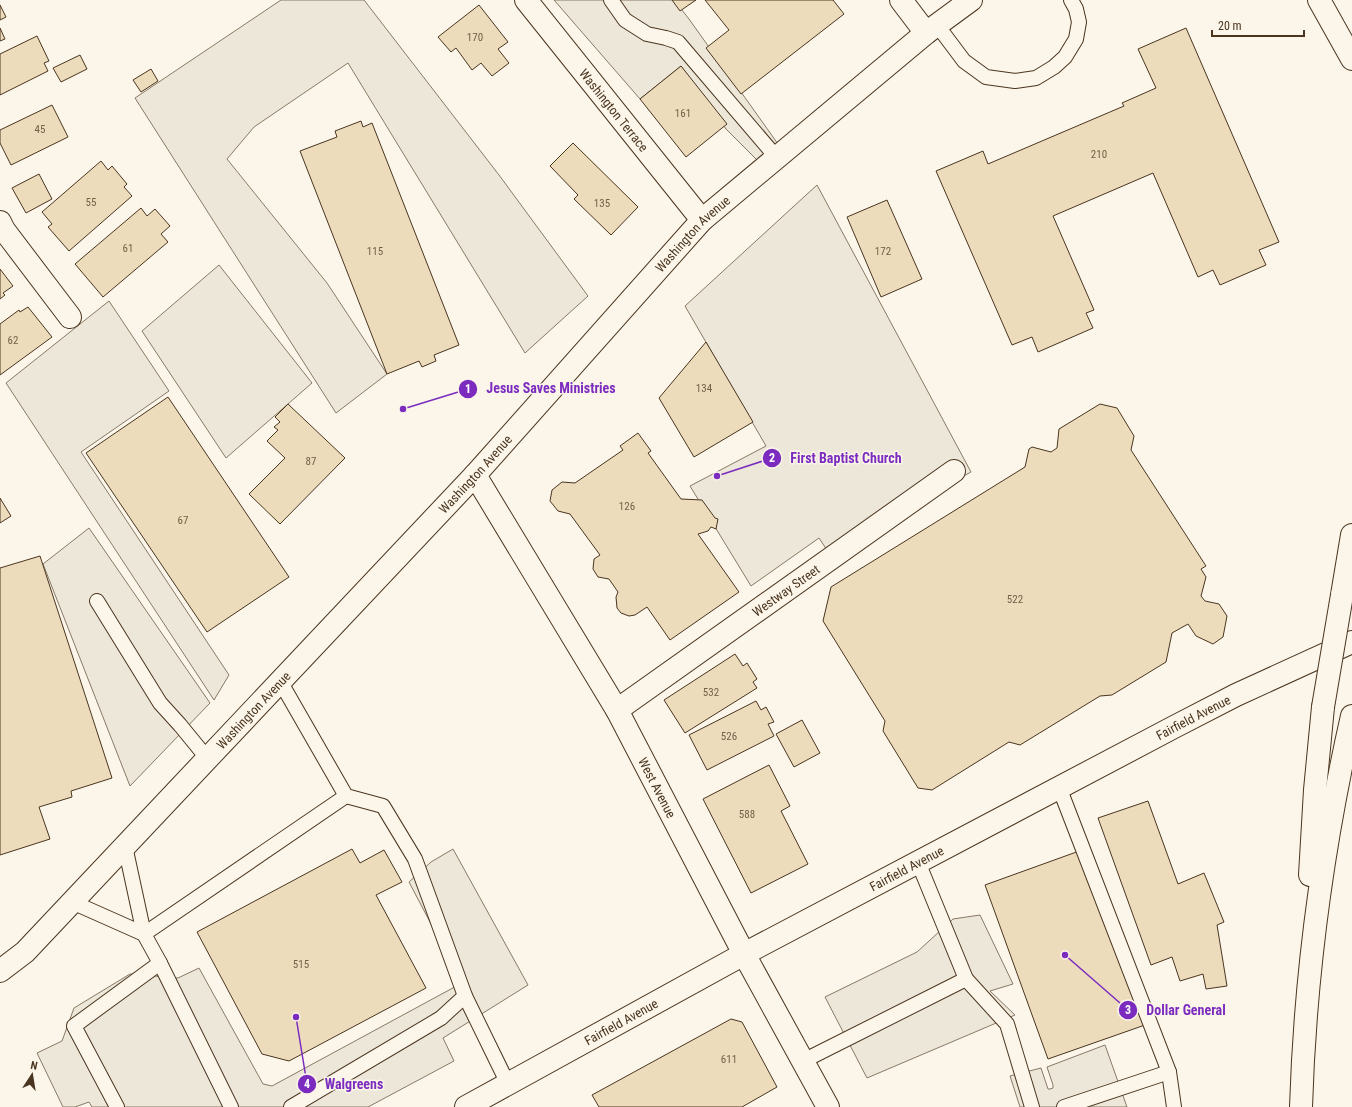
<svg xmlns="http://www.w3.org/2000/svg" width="1352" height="1107" font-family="'Roboto Condensed',sans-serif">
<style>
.parking{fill:#ede7d9;stroke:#887966}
.building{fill:#ecdcbc;stroke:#4a3520}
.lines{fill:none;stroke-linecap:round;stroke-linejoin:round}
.service-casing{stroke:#4a3520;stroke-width:16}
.minor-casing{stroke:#4a3520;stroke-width:24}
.secondary-casing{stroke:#4a3520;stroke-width:24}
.motorway-casing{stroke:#4a3520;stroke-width:24}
.service{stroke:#fbf6e9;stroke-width:14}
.minor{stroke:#fbf6e9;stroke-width:22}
.secondary{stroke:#fbf6e9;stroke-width:22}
.motorway{stroke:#fbf6e9;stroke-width:22}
.motorway-bridge-casing{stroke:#4a3520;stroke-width:24;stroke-linecap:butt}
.motorway-bridge{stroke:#fbf6e9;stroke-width:22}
.labels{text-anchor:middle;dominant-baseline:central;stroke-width:3;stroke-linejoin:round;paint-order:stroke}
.number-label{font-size:11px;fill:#725f47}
.street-label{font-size:13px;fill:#4a3520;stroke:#fbf6e9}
.leader{fill:none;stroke:#7b2cbf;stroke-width:1.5}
.callout-dot{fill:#7b2cbf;stroke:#fbf6e9;stroke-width:1.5}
.mark-label{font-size:12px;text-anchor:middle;font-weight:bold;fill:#fff}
.callout-label{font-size:14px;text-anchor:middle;font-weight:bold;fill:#7b2cbf;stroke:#fbf6e9;stroke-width:3;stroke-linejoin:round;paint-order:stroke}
</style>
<rect width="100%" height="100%" fill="#fbf6e9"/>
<!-- parking -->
<g class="parking">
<path d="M 281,0 L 364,0 L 499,175 L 588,296 L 525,353 L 348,63 L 254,127 L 227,159 L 327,283 L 387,374 L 336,413 L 135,98 Z"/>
<path d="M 554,0 L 674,0 L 689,19 L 778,144 L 759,162 L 726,129 L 681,66 L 640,99 Z"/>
<path d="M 817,185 L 971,472 L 827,550 L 819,538 L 751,586 L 690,486 L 766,446 L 685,306 Z"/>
<path d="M 219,265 L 312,383 L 226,458 L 142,331 Z"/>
<path d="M 109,301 L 169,391 L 81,452 L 229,675 L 214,700 L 6,383 Z"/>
<path d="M 89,528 L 210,703 L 130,786 L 43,564 Z"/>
<path d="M 453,849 L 528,985 L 443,1038 L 454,1061 L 368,1107 L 92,1107 L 89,1102 L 75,1107 L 63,1107 L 37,1053 L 62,1041 L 74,1008 L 130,974 L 178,978 L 199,968 L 263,1084 L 272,1086 L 462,983 L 409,882 L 431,862 Z"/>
<path d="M 980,915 L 1013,984 L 990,991 L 1015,1015 L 867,1078 L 825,997 L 917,952 L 953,919 Z"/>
<path d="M 1105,1045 L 1127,1107 L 1020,1107 L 1010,1076 L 1041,1068 L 1048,1089 L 1050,1089 L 1053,1088 L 1053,1085 L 1047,1067 Z"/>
</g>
<!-- building -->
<g class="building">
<path d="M 672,0 L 696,0 L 680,11 Z"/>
<path d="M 705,0 L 833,0 L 844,14 L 741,94 L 706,48 L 729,30 Z"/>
<path d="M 0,5 L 6,17 L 0,20 Z"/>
<path d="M 479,5 L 508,42 L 498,49 L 509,63 L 492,76 L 481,63 L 472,70 L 456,48 L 451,52 L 438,37 Z"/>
<path d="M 0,28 L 5,39 L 0,41 Z"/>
<path d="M 1186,28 L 1279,242 L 1259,250 L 1266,265 L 1220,285 L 1213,270 L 1198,277 L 1153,173 L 1053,216 L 1094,310 L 1086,313 L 1093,328 L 1038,352 L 1032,337 L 1012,345 L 936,171 L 983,151 L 988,164 L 1124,106 L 1122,103 L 1156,88 L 1138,49 Z"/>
<path d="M 37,36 L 49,61 L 44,63 L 48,71 L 0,95 L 0,54 Z"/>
<path d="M 80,55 L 87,69 L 61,82 L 53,68 Z"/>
<path d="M 681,66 L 727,124 L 686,157 L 640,99 Z"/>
<path d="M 151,69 L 158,81 L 141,92 L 133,80 Z"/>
<path d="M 52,105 L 68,137 L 11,165 L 0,143 L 0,130 Z"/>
<path d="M 361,121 L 363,127 L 372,123 L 459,345 L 434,355 L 436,361 L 422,367 L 419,361 L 387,374 L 300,151 L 337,137 L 335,131 Z"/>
<path d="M 573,143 L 638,207 L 611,235 L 574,199 L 578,195 L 550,166 Z"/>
<path d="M 101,161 L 108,170 L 112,166 L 127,184 L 124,187 L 132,196 L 69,251 L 48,227 L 52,224 L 42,212 Z"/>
<path d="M 39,174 L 52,199 L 26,213 L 12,188 Z"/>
<path d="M 887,200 L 922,279 L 881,297 L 847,217 Z"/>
<path d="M 141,208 L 147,216 L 155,209 L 170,226 L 161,234 L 168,242 L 103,297 L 75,264 Z"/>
<path d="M 0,269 L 13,286 L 3,293 L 5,295 L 0,299 Z"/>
<path d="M 28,307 L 52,337 L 0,375 L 0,324 L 19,310 L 20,312 Z"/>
<path d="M 706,342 L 753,422 L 694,457 L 659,398 Z"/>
<path d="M 168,397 L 289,577 L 207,632 L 86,453 Z"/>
<path d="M 288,404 L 345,458 L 280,524 L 249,494 L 285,458 L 267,441 L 278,430 L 274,427 L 280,422 L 275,417 Z"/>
<path d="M 1100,404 L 1117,408 L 1134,436 L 1131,450 L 1206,566 L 1201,569 L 1206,577 L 1201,596 L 1205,601 L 1219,604 L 1227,616 L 1223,637 L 1213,644 L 1196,636 L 1188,624 L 1172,633 L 1166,662 L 1112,695 L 1100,696 L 1020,745 L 1009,742 L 932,790 L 918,788 L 883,731 L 885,721 L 823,621 L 831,587 L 1025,467 L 1029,449 L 1032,447 L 1051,452 L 1057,448 L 1059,429 Z"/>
<path d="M 638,433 L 651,451 L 648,453 L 681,499 L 702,500 L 715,518 L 718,519 L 716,529 L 711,527 L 708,531 L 698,534 L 739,592 L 670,640 L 647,607 L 635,615 L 629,616 L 621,613 L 617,608 L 616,597 L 618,592 L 609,579 L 598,577 L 593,569 L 594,559 L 600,555 L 570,514 L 558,511 L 550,501 L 552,490 L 562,482 L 575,483 L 623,450 L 620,446 Z"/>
<path d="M 0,498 L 11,516 L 0,523 Z"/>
<path d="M 40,556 L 112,778 L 71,791 L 72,797 L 39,807 L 50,839 L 0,855 L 0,568 Z"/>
<path d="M 735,654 L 743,666 L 747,663 L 757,679 L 753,682 L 757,688 L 685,733 L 664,700 Z"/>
<path d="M 756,701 L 761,710 L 766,707 L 774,722 L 768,724 L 774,736 L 707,770 L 689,735 Z"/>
<path d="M 802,720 L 820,753 L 794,767 L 776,734 Z"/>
<path d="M 769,765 L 790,806 L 781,811 L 808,864 L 751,893 L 703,799 Z"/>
<path d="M 1148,801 L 1178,884 L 1204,873 L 1224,922 L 1217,925 L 1227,986 L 1206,989 L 1203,974 L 1180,981 L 1172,957 L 1151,965 L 1098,818 Z"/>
<path d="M 352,849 L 360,863 L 384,850 L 402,882 L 376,895 L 426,988 L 289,1061 L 262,1054 L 197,932 Z"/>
<path d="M 1082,850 L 1145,1025 L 1048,1059 L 985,885 Z"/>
<path d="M 731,1019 L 742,1022 L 777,1087 L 742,1107 L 599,1107 L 592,1095 Z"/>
</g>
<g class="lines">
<defs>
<g id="service">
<path d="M 611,0 L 625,20 L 647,34 L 666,38 L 678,42 L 777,158"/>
<path d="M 937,25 L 964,61 L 986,77 L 1015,81 L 1036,78 L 1054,67 L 1065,57 L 1076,39 L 1079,22 L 1076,9 L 1071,0"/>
<path d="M 97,601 L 160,703 L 180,725 L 207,758"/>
<path d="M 280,681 L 346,796 L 383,806 L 415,859 L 465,996 L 508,1084"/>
<path d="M 1059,787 L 1169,1072 L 1174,1107"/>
<path d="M 125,846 L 144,934 L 160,963 L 231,1107"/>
<path d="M 72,902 L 144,934"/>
<path d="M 144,934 L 346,796"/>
<path d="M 966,979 L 1007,1024 L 1032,1107"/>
<path d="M 803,1061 L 966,979 L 918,862"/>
<path d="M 117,1107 L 74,1026 L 160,963"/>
<path d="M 291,1107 L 441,1018 L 465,996"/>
<path d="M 1064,1107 L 1169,1072"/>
</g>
<g id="minor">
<path id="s1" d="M 526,0 L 702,220"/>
<path d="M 901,0 L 926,33"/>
<path d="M 0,222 L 4,230 L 70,317"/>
<path id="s2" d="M 475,475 L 617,710 L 744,954 L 828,1107"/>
<path id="s3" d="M 617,710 L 954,471"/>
</g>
<g id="secondary">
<path id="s4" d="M 0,971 L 25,952 L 475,475 L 702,220 L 926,33 L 971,0"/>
<path id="s5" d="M 466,1107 L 744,954 L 1174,727 L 1236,695 L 1352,642"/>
</g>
<g id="motorway">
<path d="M 1319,0 L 1352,59"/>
<path d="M 1342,595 L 1352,535"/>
<path d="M 1310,875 L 1315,790 L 1323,707"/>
<path d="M 1301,1107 C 1305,976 1323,844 1352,716"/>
</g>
</defs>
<!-- service casing -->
<use href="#service" class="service-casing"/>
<!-- minor casing -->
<use href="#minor" class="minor-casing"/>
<!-- secondary casing -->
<use href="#secondary" class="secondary-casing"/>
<!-- motorway casing -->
<use href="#motorway" class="motorway-casing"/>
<!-- service -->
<use href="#service" class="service"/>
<!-- minor -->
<use href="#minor" class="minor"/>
<!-- secondary -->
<use href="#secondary" class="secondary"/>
<!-- motorway -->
<use href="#motorway" class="motorway"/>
<defs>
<path id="motorway-bridge" d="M 1323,707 L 1342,595"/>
</defs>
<!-- motorway-bridge casing -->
<use href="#motorway-bridge" class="motorway-bridge-casing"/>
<!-- motorway-bridge -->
<use href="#motorway-bridge" class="motorway-bridge"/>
</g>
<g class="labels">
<!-- number labels -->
<g class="number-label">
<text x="475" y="37">170</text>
<text x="683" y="113">161</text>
<text x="40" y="129">45</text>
<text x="1099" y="154">210</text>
<text x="91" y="202">55</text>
<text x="602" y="203">135</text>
<text x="128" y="248">61</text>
<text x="375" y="251">115</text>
<text x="883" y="251">172</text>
<text x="13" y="340">62</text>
<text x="704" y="388">134</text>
<text x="311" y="461">87</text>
<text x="627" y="506">126</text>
<text x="183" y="520">67</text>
<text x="1015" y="599">522</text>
<text x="711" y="692">532</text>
<text x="729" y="736">526</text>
<text x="747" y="814">588</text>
<text x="301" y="964">515</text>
<text x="729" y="1059">611</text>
</g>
<!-- street labels -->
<g class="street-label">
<text stroke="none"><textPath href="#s1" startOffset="141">Washington Terrace</textPath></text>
<text stroke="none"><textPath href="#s4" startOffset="1012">Washington Avenue</textPath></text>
<text stroke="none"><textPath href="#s4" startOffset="688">Washington Avenue</textPath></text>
<text stroke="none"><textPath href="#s3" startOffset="207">Westway Street</textPath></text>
<text stroke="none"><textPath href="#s4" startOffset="364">Washington Avenue</textPath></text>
<text stroke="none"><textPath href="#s5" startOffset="825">Fairfield Avenue</textPath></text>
<text stroke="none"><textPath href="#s2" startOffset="362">West Avenue</textPath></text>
<text stroke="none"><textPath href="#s5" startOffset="501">Fairfield Avenue</textPath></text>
<text stroke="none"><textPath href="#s5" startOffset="177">Fairfield Avenue</textPath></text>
</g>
</g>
<!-- callouts -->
<path class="leader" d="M403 409L468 389M717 476L772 458M1065 955L1128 1010M296 1017L307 1084"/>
<g class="callout-dot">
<circle cx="403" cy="409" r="4"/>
<circle cx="717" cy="476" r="4"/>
<circle cx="1065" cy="955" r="4"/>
<circle cx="296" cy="1017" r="4"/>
<circle cx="468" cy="389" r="10"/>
<circle cx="772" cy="458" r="10"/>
<circle cx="1128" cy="1010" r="10"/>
<circle cx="307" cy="1084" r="10"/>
</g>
<g class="mark-label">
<text x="468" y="393">1</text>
<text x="772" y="462">2</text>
<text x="1128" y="1014">3</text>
<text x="307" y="1088">4</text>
</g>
<g class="callout-label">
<text x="551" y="393">Jesus Saves Ministries</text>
<text x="846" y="463">First Baptist Church</text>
<text x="1186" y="1015">Dollar General</text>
<text x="354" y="1089">Walgreens</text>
</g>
<!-- north arrow -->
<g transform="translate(32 1075) rotate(12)" stroke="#fbf6e9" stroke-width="3" paint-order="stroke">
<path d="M0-3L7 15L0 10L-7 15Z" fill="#4a3520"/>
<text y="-6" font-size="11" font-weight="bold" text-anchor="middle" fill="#4a3520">N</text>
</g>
<!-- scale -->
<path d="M1212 30v6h92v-6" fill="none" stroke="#4a3520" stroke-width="2"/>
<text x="1218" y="30" font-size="12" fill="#4a3520" stroke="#fbf6e9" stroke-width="3" paint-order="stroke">20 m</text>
</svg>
